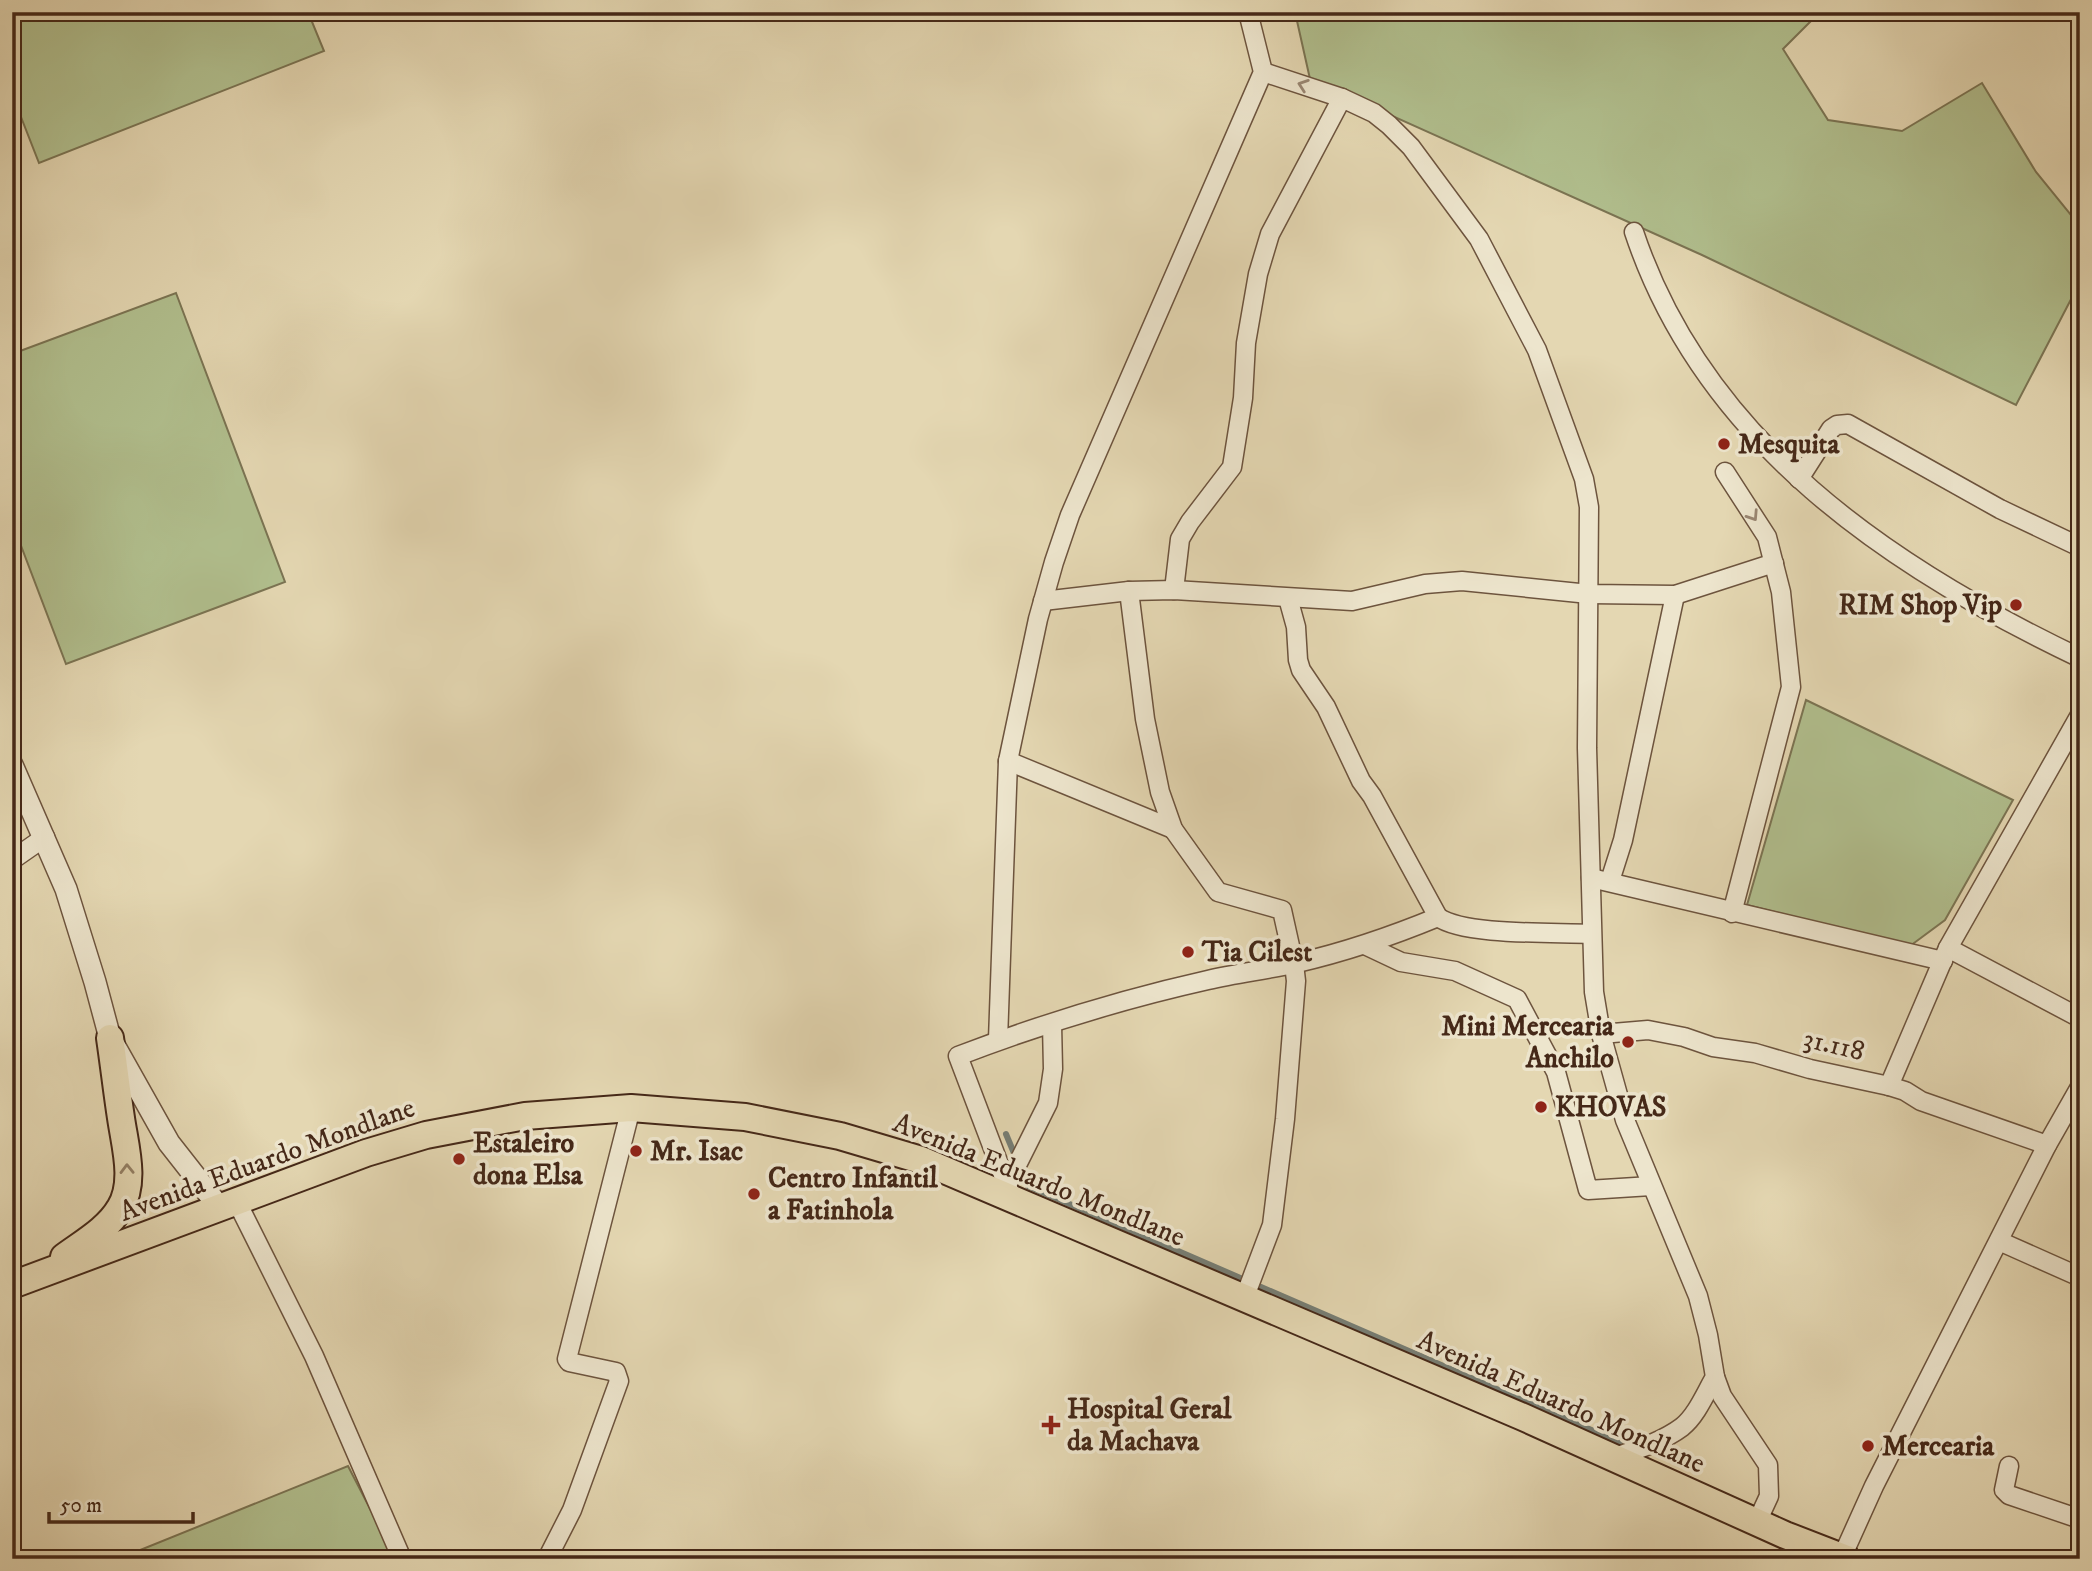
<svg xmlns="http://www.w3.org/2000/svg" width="2092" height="1571" font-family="'IM FELL DW Pica',serif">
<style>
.green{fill:#b1bf8e;stroke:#7b7453;stroke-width:2}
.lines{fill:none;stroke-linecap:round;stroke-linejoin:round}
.stream{stroke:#767e75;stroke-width:6}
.minor-casing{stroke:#6d543e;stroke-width:21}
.tertiary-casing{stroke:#6d543e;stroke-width:24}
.primary-casing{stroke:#452818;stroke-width:30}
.minor{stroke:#ede5cd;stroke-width:18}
.tertiary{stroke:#ede5cd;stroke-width:21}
.primary{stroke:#e4d7b2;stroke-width:26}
.oneway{stroke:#998672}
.oneway2{stroke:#948065}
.poi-dot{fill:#8f2418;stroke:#ede5cd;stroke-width:2.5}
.labels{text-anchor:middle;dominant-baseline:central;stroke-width:7;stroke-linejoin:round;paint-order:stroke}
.poi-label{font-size:28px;font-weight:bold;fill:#452818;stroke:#ede5cd;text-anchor:start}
.street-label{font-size:28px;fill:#452818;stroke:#ede5cd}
</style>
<rect width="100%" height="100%" fill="#e4d7b2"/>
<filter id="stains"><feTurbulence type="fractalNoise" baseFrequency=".00286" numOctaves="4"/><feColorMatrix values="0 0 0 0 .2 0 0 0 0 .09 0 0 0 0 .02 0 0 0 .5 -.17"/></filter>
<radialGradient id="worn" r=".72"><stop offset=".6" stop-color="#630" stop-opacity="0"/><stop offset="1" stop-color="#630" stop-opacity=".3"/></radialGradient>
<!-- green -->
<g class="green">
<path d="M 12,12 L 308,12 L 324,51 L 39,163 L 12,94 Z"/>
<path d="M 1295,12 L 1820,12 L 1783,49 L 1828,120 L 1902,131 L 1982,83 L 2036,172 L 2080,226 L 2080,282 L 2016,405 L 1702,255 L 1310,79 Z"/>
<path d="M 176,293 L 285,582 L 66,664 L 12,522 L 12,354 Z"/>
<path d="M 1806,700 L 2013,800 L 1945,920 L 1910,946 L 1747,905 Z"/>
<path d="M 348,1466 L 396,1559 L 118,1559 Z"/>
</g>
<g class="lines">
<!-- stream -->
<g class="stream">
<path d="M 1006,1134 L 1016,1158"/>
<path d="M 1020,1168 L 1028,1186 L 1633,1448"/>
</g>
<defs>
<g id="minor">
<path d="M 1263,72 L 1342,98 L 1374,113 L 1389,125 L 1411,147 L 1479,239 L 1537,350 L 1584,479 L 1589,507 L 1587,748 L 1594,992 L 1601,1034 L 1625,1120 L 1698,1296 L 1708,1335 L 1715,1377 C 1706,1392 1697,1415 1682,1427 C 1662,1442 1635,1451 1611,1458"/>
<path d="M 1634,232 C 1704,442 1889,567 2080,658"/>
<path d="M 1725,472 L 1767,537 L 1781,592 L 1791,687 L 1732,913"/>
<path d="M 1799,479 L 1831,429 L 1837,425 L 1848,424 L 2000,509 L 2080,547"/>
<path d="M 1174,590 L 1180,539 L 1190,522 L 1232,467 L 1243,398 L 1246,343 L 1258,274 L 1270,234 L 1342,98"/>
<path d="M 1129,591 L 1145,719 L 1160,792 L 1173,829 L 1218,892 L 1282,910 L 1294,964 L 1296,981 L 1285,1119 L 1272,1225 L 1244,1299"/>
<path d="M 1288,598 L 1296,627 L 1298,660 L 1301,670 L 1326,707 L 1361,781 L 1372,796 L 1438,917 C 1464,936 1556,932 1591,934"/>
<path d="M 1043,601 L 1129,591 L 1174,590 L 1352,601 L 1425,584 L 1462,581 L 1589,594 L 1675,595 L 1774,563"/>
<path d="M 1008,761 L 1173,829"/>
<path d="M 12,860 L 45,837"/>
<path d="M 1591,878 L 1943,961"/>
<path d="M 1610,881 L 1623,840 L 1675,595"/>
<path d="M 1365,945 L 1401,962 L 1455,971 L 1517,999 L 1556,1072 L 1588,1190 L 1651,1186"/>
<path d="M 1948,948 L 2080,1018"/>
<path d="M 1601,1034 L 1648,1030 L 1684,1037 L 1713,1047 L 1755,1053 L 1810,1069 L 1889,1086 L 1905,1091 L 1921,1101 L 2047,1145"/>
<path d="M 998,1040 L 1008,761 L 1038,619 L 1054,562 L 1070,515 L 1263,72 L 1248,12"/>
<path d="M 1889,1086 L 1948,948 L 2080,715"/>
<path d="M 1006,1187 L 1048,1103 L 1053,1069 L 1052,1024"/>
<path d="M 1013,1201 L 958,1056 C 1039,1025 1123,999 1208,980 C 1237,973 1267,970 1297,963 C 1345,952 1392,936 1438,917"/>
<path d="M 237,1202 L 314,1356 L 402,1559"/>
<path d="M 1999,1241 L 2080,1277"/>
<path d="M 1715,1377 L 1722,1396 L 1768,1465 L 1769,1496 L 1757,1522"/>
<path d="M 2009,1466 L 2004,1490 L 2009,1495 L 2080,1519"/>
<path d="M 1842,1557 L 1874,1486 L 2047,1145 L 2080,1087"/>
<path d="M 547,1559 L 572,1510 L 619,1381 L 616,1372 L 569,1362 L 567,1359 L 631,1108"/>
</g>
<path id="tertiary" d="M 12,765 L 66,889 L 95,982 L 110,1038 L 169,1143 L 220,1208"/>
<g id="primary">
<path d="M 64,1257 C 83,1243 108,1229 120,1208 C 136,1182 125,1146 121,1118 C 117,1092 114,1065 110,1038"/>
<path d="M 12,1285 L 366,1153 L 426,1135 L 525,1116 L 631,1108 L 745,1117 L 840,1136 L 921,1160 L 1523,1417 L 1785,1535 L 1847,1559"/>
</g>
</defs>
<!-- minor casing -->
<use href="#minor" class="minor-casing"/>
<!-- tertiary casing -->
<use href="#tertiary" class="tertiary-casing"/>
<!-- primary casing -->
<use href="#primary" class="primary-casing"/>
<!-- minor -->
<use href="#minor" class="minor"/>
<!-- tertiary -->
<use href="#tertiary" class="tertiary"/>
<!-- primary -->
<use href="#primary" class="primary"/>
</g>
<!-- one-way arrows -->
<defs><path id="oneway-chevron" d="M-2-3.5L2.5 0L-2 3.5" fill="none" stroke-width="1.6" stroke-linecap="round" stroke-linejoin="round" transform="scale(1.75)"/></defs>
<g class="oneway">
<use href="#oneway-chevron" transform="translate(1303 85) rotate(-161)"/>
<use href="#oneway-chevron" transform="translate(1753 516) rotate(57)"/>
</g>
<use class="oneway2" href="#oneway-chevron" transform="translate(127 1169) rotate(-91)"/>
<!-- markers -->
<g class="poi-dot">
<circle cx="1724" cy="444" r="7"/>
<circle cx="2016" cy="605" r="7"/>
<circle cx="1188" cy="952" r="7"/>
<circle cx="1628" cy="1042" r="7"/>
<circle cx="1541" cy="1107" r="7"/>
<circle cx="636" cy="1151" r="7"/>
<circle cx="459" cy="1159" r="7"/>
<circle cx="754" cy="1194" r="7"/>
<path d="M1047.5 1414.5h7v7h7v7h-7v7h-7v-7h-7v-7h7z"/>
<circle cx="1868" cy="1446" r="7"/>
</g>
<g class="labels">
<!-- poi labels -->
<g class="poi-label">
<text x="1738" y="444">Mesquita</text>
<text x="2002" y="605" text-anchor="end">RIM Shop Vip</text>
<text x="1202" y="952">Tia Cilest</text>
<text x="1614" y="1026" text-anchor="end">Mini Mercearia<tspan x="1614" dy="32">Anchilo</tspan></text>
<text x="1555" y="1107">KHOVAS</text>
<text x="473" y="1143">Estaleiro<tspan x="473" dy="32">dona Elsa</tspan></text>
<text x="650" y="1151">Mr. Isac</text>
<text x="768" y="1178">Centro Infantil<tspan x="768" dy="32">a Fatinhola</tspan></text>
<text x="1067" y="1409">Hospital Geral<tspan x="1067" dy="32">da Machava</tspan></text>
<text x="1882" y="1446">Mercearia</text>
</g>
<!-- street labels -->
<g class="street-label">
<text transform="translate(1834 1045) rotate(13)">31.118</text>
<text transform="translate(267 1160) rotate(-20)">Avenida Eduardo Mondlane</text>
<text transform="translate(1039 1180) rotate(22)">Avenida Eduardo Mondlane</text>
<text transform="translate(1561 1402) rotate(24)">Avenida Eduardo Mondlane</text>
</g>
</g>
<!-- margin -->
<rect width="2092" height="1571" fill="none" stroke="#e4d7b2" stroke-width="42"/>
<rect x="14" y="14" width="2064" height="1543" fill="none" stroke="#452818" stroke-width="3.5"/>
<rect x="21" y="21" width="2050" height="1529" fill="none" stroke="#452818" stroke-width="2"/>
<!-- scale -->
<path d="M49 1512v10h144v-10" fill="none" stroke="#452818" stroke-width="3.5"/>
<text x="60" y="1512" font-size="21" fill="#452818" stroke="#ede5cd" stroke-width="5" paint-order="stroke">50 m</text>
<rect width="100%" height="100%" filter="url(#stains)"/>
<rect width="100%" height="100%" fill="url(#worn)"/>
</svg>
